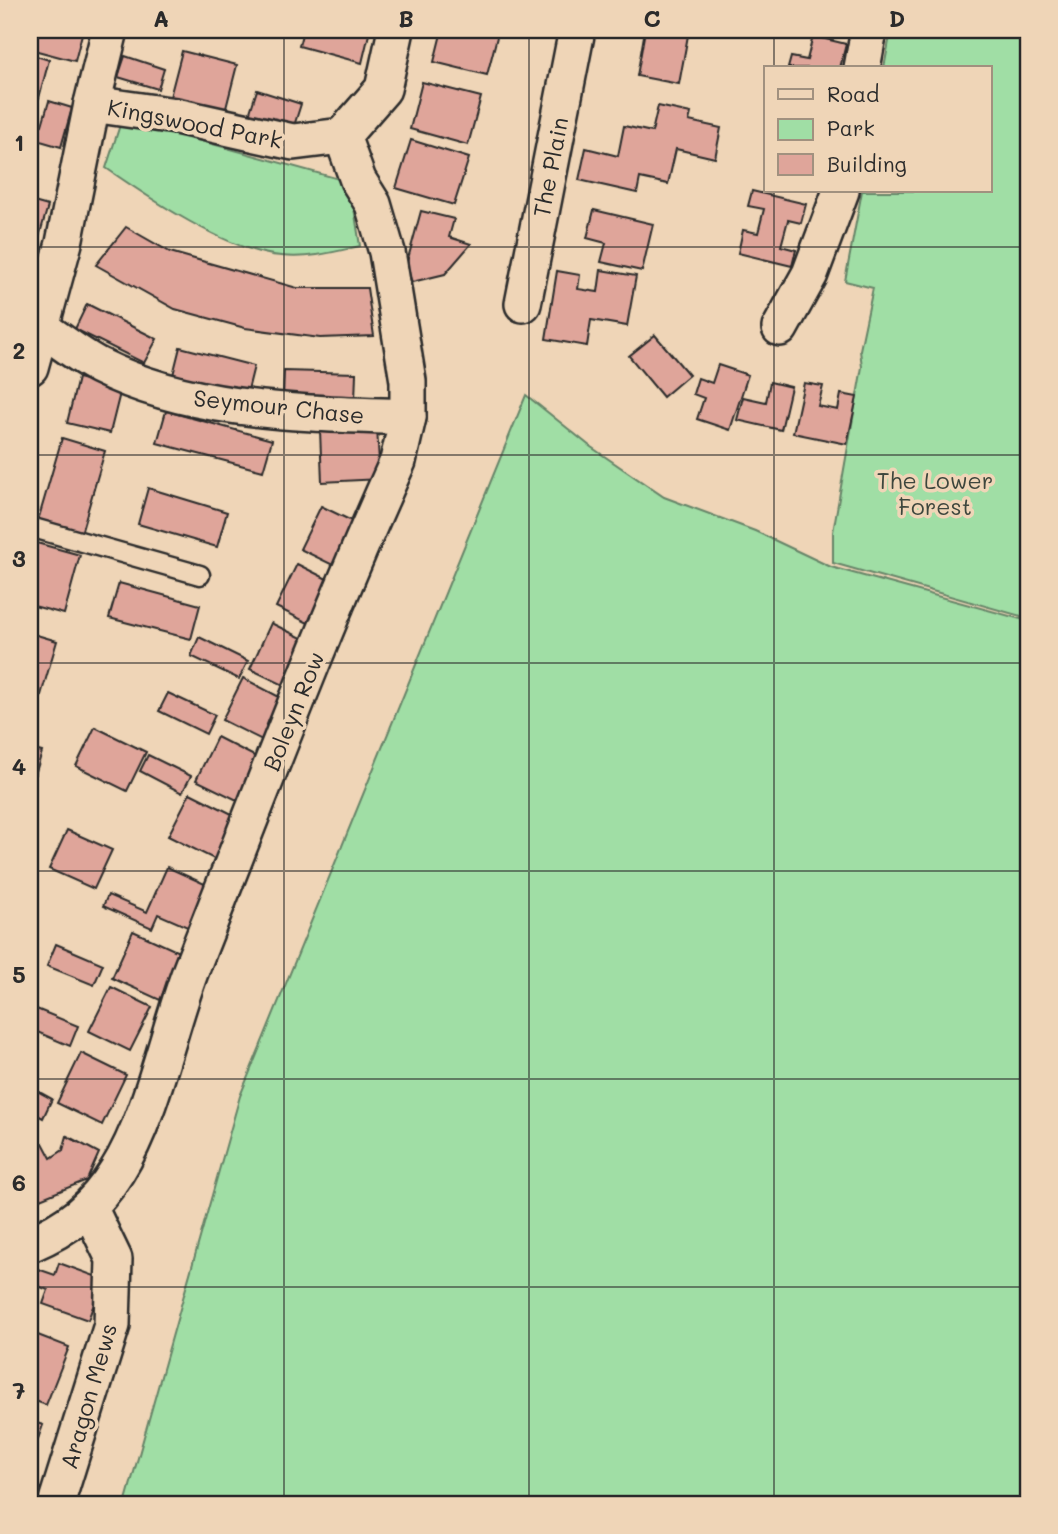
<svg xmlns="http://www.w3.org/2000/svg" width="1058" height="1534" font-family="Mali,sans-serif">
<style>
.green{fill:#a0dea5;stroke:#668468;stroke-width:2}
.building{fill:#dfa59a;stroke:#2b2b2b;stroke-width:2}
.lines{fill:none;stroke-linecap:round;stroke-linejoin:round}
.lane-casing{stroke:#2b2b2b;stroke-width:23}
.street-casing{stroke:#2b2b2b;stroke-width:40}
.lane{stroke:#efd5b7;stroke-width:18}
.street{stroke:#efd5b7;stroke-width:35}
.grid{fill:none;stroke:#2b2b2b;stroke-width:2;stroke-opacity:0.55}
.labels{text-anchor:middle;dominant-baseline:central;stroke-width:7;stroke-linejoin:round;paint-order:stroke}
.street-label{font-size:23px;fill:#2b2b2b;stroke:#efd5b7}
.park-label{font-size:23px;fill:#3d463d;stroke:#efd5b7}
.neatline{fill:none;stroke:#2b2b2b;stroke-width:2.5}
.grid-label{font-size:23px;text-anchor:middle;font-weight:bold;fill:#2b2b2b}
</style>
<rect width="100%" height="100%" fill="#efd5b7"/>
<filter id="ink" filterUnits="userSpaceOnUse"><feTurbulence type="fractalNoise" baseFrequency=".0143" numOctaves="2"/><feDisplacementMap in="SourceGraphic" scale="14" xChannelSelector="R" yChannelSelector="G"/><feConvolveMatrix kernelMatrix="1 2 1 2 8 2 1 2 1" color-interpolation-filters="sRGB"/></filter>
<g filter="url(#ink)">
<!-- green -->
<g class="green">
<path d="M 891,30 L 1028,30 L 1028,618 L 833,563 L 833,532 L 862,367 L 860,350 L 873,288 L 845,281 L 862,191 L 990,191 L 990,68 L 884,68 Z"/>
<path d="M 120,125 L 147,126 L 350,182 L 360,246 C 334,252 309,259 281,256 C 229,252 149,198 106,168 Z"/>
<path d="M 526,395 L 591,447 L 664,497 L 755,531 L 831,567 L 1028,621 L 1028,1504 L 125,1504 L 240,1096 Z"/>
</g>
<!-- building -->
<g class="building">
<path d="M 34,30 L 83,30 L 75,61 L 30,49 Z"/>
<path d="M 303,30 L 370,30 L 362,63 L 299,46 Z"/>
<path d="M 442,30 L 484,30 L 498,33 L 487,75 L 434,62 Z"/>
<path d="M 645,30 L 689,30 L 679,84 L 637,76 Z"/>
<path d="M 813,36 L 846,44 L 840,68 L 788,68 L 791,57 L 807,60 Z"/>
<path d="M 182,51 L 237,65 L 225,112 L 170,97 Z"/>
<path d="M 30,54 L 49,60 L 39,98 L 30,96 Z"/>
<path d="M 125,56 L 164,69 L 158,89 L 118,77 Z"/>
<path d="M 422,82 L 481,97 L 468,145 L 410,129 Z"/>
<path d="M 257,90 L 301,104 L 293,129 L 249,115 Z"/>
<path d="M 49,101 L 72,108 L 61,147 L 30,138 L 30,121 L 42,125 Z"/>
<path d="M 658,106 L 691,113 L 689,121 L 721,128 L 715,158 L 676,149 L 668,184 L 640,178 L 637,193 L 579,180 L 586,148 L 618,156 L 624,126 L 652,132 Z"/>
<path d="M 411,140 L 469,158 L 454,205 L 396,188 Z"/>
<path d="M 752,191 L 806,204 L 801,223 L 788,220 L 781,246 L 796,250 L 792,266 L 738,253 L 743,230 L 758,233 L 764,209 L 748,206 Z"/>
<path d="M 30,201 L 48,206 L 34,254 L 30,252 Z"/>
<path d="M 594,210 L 653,224 L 642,271 L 601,262 L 606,243 L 587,238 Z"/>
<path d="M 421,211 L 454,219 L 449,237 L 471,244 L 445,274 L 412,282 L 406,266 Z"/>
<path d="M 126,227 L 170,252 L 297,288 L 367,288 L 374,336 L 320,338 L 245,328 L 175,309 L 96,265 Z"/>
<path d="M 601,270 L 636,276 L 627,326 L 591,320 L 587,346 L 546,339 L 557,271 L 580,275 L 578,289 L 598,292 Z"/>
<path d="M 87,304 L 157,339 L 144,363 L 75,329 Z"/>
<path d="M 655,335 L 689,375 L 663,397 L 629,356 Z"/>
<path d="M 180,347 L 254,366 L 247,394 L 173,375 Z"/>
<path d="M 718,365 L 748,375 L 730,430 L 697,419 L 704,398 L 693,394 L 698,378 L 712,383 Z"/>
<path d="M 284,371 L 356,373 L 355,401 L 283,399 Z"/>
<path d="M 78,378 L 121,389 L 110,433 L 67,423 Z"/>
<path d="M 770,382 L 791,387 L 781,430 L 737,420 L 743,397 L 766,402 Z"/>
<path d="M 804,383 L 823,386 L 818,406 L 838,410 L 841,394 L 857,397 L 847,444 L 793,433 Z"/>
<path d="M 166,411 L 272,440 L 263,471 L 157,443 Z"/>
<path d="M 377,428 L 380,479 L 322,482 L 320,430 Z"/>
<path d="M 62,438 L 105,451 L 80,537 L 37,524 Z"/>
<path d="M 148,488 L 227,512 L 217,547 L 138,524 Z"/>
<path d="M 321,506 L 362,526 L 341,569 L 300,549 Z"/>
<path d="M 33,542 L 80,555 L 64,614 L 30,605 Z"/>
<path d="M 297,564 L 339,585 L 318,628 L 276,607 Z"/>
<path d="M 119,583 L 200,605 L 191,639 L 109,618 Z"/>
<path d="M 271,623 L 312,643 L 290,688 L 250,669 Z"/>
<path d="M 30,633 L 57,641 L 39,702 L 30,699 Z"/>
<path d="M 199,637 L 248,661 L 239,679 L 191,656 Z"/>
<path d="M 243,678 L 287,701 L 266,742 L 222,720 Z"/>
<path d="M 168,693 L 215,715 L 206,734 L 159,711 Z"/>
<path d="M 95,727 L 146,752 L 127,791 L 76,766 Z"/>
<path d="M 217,737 L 262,760 L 241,802 L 196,780 Z"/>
<path d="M 30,749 L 42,752 L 35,775 L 30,774 Z"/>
<path d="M 148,755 L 191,776 L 182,793 L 140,771 Z"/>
<path d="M 190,793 L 238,817 L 216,860 L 168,836 Z"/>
<path d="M 67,830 L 112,850 L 94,889 L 49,869 Z"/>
<path d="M 167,867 L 218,890 L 199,932 L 158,914 L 152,928 L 103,906 L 108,895 L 147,912 Z"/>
<path d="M 133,931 L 181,953 L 160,1000 L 112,978 Z"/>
<path d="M 56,944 L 103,964 L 94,985 L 47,966 Z"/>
<path d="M 111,987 L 152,1007 L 130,1051 L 89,1031 Z"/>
<path d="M 34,1008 L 78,1026 L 70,1046 L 30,1029 Z"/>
<path d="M 81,1053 L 126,1075 L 102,1125 L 57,1103 Z"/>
<path d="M 30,1087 L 52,1099 L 43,1118 L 30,1111 Z"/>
<path d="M 67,1136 L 99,1153 L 87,1180 L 30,1203 L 30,1148 L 43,1143 L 51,1158 L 63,1150 Z"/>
<path d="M 59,1263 L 103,1279 L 88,1320 L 43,1304 L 48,1290 L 33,1284 L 38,1269 L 55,1275 Z"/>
<path d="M 30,1332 L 69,1347 L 46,1405 L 30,1399 Z"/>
<path d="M 30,1421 L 43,1425 L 30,1461 Z"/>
</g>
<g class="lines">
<defs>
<path id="lane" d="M 30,527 L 200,575"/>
<g id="street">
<path d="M 862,68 L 869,30"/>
<path d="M 92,104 L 110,30"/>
<path d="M 523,304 L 577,30"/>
<path d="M 41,328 C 60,340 79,356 99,366 C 193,413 305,413 408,417"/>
<path d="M 780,328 L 810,274 L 841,191"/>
<path d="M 30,367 L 64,243 L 92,104 L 176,116 L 293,142 L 342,136 L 383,89 L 396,30"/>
<path d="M 30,1244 C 68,1228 95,1207 117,1171 C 152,1116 168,1029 192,967 C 259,798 323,627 398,461 L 408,417 L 408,381 L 387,252 L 373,204 L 358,180 L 342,136"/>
<path d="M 56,1504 L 112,1325 L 114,1259 L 89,1207"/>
</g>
</defs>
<!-- lane casing -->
<use href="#lane" class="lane-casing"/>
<!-- street casing -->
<use href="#street" class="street-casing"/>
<!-- lane -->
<use href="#lane" class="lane"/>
<!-- street -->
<use href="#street" class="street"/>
</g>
</g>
<!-- grid -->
<path class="grid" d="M 284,30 L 284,1504M 529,30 L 529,1504M 774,30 L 774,68M 774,191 L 774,1504M 30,247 L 1028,247M 30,455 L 1028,455M 30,663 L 1028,663M 30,871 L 1028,871M 30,1079 L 1028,1079M 30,1287 L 1028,1287"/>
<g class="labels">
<!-- street labels -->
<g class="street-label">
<text transform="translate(195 123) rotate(11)">Kingswood Park</text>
<text transform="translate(550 167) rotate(-79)">The Plain</text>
<text transform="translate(279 406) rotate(6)">Seymour Chase</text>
<text transform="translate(293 711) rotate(-68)">Boleyn Row</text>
<text transform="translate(88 1396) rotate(-74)">Aragon Mews</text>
</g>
<!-- park labels -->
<g class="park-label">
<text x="935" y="480">The Lower<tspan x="935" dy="26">Forest</tspan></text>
</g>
</g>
<!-- margin -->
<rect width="1058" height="1534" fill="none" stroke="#efd5b7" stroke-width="77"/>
<!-- legend -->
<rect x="764" y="66" width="228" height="126" fill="#efd5b7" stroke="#a1917f" stroke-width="2"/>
<rect x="778" y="89" width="35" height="10" fill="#efd5b7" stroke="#a1917f" stroke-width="2"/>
<text x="827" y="102" font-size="21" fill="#2b2b2b">Road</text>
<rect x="778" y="119" width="35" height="21" fill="#a0dea5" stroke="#a1917f" stroke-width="2"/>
<text x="827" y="136" font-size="21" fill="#2b2b2b">Park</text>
<rect x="778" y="154" width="35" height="21" fill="#dfa59a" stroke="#a1917f" stroke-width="2"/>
<text x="827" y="172" font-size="21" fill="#2b2b2b">Building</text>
<rect x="38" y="38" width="982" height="1458" class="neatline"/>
<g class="grid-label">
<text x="161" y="27">A</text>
<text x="406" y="27">B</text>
<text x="652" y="27">C</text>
<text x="897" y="27">D</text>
<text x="19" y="151">1</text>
<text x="19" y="359">2</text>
<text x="19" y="567">3</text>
<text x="19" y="775">4</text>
<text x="19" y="983">5</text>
<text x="19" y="1191">6</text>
<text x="19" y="1399">7</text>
</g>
</svg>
